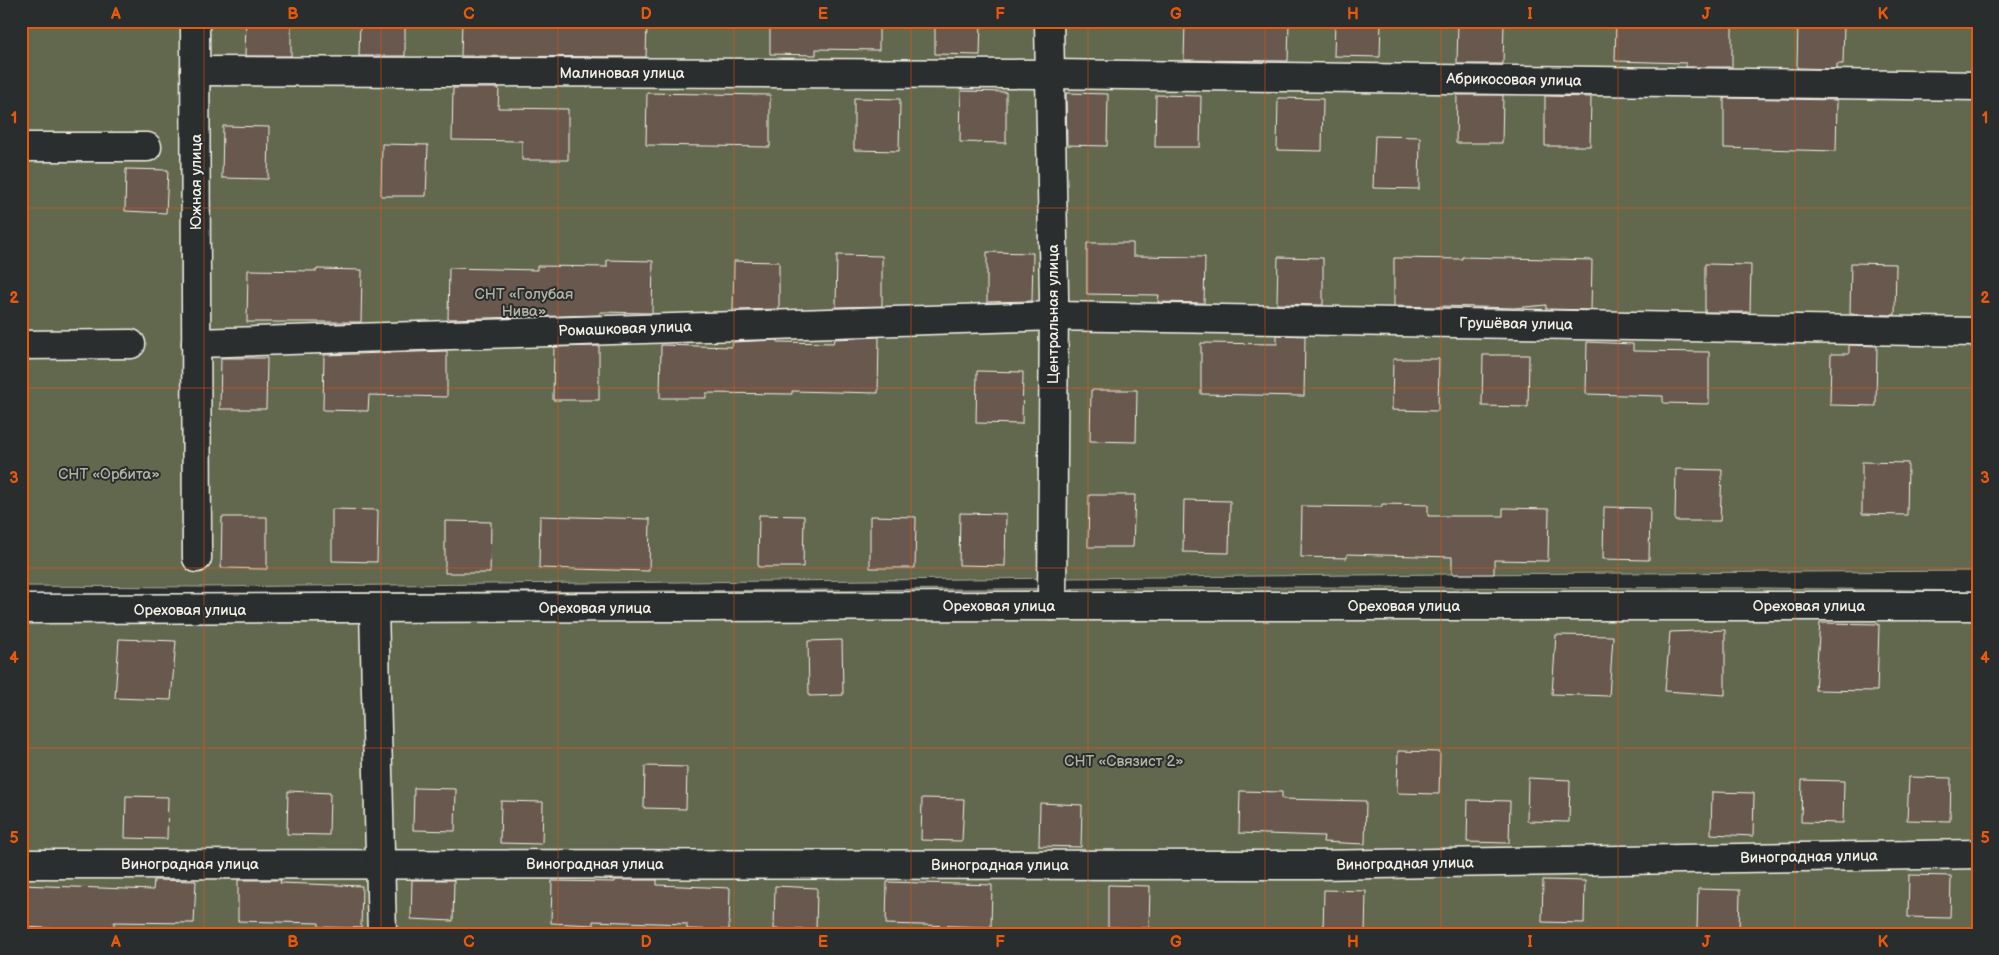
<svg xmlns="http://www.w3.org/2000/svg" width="1999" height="955" font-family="'Balsamiq Sans',sans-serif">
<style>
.green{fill:#62684e;stroke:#abac9b}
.building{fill:#67594e;stroke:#f4f1e8}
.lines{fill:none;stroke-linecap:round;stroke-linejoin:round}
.street-casing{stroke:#f4f1e8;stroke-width:31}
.secondary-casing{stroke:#f4f1e8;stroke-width:31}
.street{stroke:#2a2d2e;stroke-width:28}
.secondary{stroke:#2a2d2e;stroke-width:28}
.grid{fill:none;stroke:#e8590c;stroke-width:1;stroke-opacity:0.55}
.labels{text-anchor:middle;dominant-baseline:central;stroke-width:4;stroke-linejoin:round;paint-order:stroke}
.street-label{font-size:15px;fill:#f4f1e8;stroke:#2a2d2e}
.park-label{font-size:15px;fill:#b2b3a3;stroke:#2a2d2e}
.neatline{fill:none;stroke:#e8590c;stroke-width:2}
.grid-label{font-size:16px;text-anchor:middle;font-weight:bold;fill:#e8590c}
</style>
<rect width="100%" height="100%" fill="#2a2d2e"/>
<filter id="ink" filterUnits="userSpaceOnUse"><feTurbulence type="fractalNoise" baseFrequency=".02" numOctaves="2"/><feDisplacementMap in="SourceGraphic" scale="10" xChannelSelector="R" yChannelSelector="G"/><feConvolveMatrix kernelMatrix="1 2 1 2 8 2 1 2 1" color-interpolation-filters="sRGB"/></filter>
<g filter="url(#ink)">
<!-- green -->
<g class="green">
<path d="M 21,21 L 1978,21 L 1978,571 L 1452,574 L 201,587 L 21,586 Z"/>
<path d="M 1306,587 L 1764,588 L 1978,591 L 1978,934 L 21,934 L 21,595 Z"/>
</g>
<!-- building -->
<g class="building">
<path d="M 246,21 L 291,21 L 291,56 L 245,56 Z"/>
<path d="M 360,21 L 405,21 L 405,56 L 359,56 Z"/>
<path d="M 462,21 L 647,21 L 646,57 L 461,56 Z"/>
<path d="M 770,21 L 879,21 L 879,50 L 816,49 L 816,55 L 770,54 Z"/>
<path d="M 935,21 L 981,21 L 980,55 L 935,54 Z"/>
<path d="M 1185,21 L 1289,21 L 1288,61 L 1184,60 Z"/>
<path d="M 1335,21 L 1381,21 L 1380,57 L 1334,56 Z"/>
<path d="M 1458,21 L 1504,21 L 1503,64 L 1457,64 Z"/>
<path d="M 1616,21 L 1732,21 L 1732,67 L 1686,67 L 1686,63 L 1615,61 Z"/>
<path d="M 1798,21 L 1844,21 L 1843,64 L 1837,64 L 1837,69 L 1797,68 Z"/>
<path d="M 453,88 L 499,88 L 498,108 L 568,109 L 568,160 L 522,160 L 522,141 L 452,140 Z"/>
<path d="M 961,91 L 1006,92 L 1006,143 L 960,142 Z"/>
<path d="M 647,93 L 770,95 L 770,147 L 646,145 Z"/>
<path d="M 1066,93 L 1108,94 L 1107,146 L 1067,145 Z"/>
<path d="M 1156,95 L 1201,96 L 1200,147 L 1155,147 Z"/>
<path d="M 1457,95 L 1503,95 L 1502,143 L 1456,143 Z"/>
<path d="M 1545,96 L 1591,97 L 1590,146 L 1545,146 Z"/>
<path d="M 854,98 L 900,99 L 899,151 L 854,150 Z"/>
<path d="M 1278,98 L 1323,99 L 1322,151 L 1277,150 Z"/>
<path d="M 1724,98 L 1837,100 L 1836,151 L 1724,148 Z"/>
<path d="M 223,126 L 269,127 L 268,179 L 222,178 Z"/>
<path d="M 1375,136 L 1420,137 L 1419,189 L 1373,188 Z"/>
<path d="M 382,144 L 428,145 L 426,196 L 381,196 Z"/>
<path d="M 126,169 L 168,170 L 166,213 L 125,211 Z"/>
<path d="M 1087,243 L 1133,243 L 1133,256 L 1205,257 L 1204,303 L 1158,302 L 1159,295 L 1087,294 Z"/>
<path d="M 987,252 L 1033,253 L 1032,301 L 987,302 Z"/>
<path d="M 837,255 L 882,256 L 882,306 L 836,307 Z"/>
<path d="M 1278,257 L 1323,258 L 1323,305 L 1277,304 Z"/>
<path d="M 1462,257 L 1592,260 L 1591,310 L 1546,309 L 1546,305 L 1514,308 L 1440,306 L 1440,307 L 1394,306 L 1394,258 L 1462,259 Z"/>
<path d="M 607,260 L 653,261 L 652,313 L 600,312 L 600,315 L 448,319 L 449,268 L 537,270 L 537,266 L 607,267 Z"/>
<path d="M 734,261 L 779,262 L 779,309 L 733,310 Z"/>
<path d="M 1851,263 L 1896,264 L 1895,315 L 1850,314 Z"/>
<path d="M 1705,264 L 1751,265 L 1750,312 L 1705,312 Z"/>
<path d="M 317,269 L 362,270 L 361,322 L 247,322 L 248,270 L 317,271 Z"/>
<path d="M 1277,335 L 1305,336 L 1304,396 L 1201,394 L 1201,343 L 1277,344 Z"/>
<path d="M 879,337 L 878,393 L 792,391 L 792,394 L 706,393 L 706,398 L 660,398 L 661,345 L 732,347 L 733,342 L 778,340 L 778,342 L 833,343 L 835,339 Z"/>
<path d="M 1587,342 L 1633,344 L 1633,351 L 1709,352 L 1709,404 L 1663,403 L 1663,396 L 1586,394 Z"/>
<path d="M 1849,345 L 1877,346 L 1876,406 L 1830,405 L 1831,354 L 1849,354 Z"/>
<path d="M 599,346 L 599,400 L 553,400 L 554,347 Z"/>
<path d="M 447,351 L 447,397 L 369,395 L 368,411 L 323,410 L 324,355 Z"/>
<path d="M 1483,355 L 1529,355 L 1528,407 L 1482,406 Z"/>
<path d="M 221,358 L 267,358 L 266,409 L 220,409 Z"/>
<path d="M 1393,359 L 1439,359 L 1438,411 L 1392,410 Z"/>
<path d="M 977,371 L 1023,372 L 1022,424 L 976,423 Z"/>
<path d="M 1091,390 L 1137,390 L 1136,442 L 1090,441 Z"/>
<path d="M 1862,462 L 1908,463 L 1907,515 L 1862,514 Z"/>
<path d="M 1676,469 L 1722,470 L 1720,521 L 1675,521 Z"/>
<path d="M 1089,495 L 1135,495 L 1133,547 L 1088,547 Z"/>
<path d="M 1184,500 L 1230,501 L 1229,553 L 1183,552 Z"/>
<path d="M 1382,504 L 1428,505 L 1428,516 L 1503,516 L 1503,508 L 1549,509 L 1548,561 L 1494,560 L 1494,574 L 1452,574 L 1452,557 L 1347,554 L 1347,558 L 1301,557 L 1302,506 L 1382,507 Z"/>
<path d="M 1604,507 L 1650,508 L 1649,560 L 1603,559 Z"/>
<path d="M 332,509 L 378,510 L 377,562 L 332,561 Z"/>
<path d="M 960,513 L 1006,514 L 1005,566 L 959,565 Z"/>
<path d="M 759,515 L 804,516 L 803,567 L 758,567 Z"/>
<path d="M 540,516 L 650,519 L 649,571 L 539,568 Z"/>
<path d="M 870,516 L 916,517 L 915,568 L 870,568 Z"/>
<path d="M 222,517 L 267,517 L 267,569 L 221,568 Z"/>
<path d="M 445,521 L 491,522 L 490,573 L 445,573 Z"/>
<path d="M 1820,623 L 1879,624 L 1877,691 L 1815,690 Z"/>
<path d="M 1725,630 L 1725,695 L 1665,691 L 1670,632 Z"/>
<path d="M 1556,635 L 1613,636 L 1609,696 L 1552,694 Z"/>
<path d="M 119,639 L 176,641 L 171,700 L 115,698 Z"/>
<path d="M 842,640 L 843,695 L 809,696 L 808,641 Z"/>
<path d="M 1398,751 L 1440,752 L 1439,794 L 1397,793 Z"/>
<path d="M 645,766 L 687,767 L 686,809 L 644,808 Z"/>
<path d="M 1909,777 L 1951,778 L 1950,821 L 1907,820 Z"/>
<path d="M 1528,778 L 1570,780 L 1569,822 L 1527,821 Z"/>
<path d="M 1802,780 L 1844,781 L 1843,823 L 1801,822 Z"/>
<path d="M 414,788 L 456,789 L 455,831 L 413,830 Z"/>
<path d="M 288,791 L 330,793 L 329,835 L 287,834 Z"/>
<path d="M 1240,791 L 1282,792 L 1282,799 L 1366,801 L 1365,844 L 1323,842 L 1324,836 L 1239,833 Z"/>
<path d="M 1712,792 L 1754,793 L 1753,836 L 1711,834 Z"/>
<path d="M 126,796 L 168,797 L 167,839 L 125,838 Z"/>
<path d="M 922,798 L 964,799 L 962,841 L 921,840 Z"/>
<path d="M 1468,800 L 1510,801 L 1509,843 L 1467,842 Z"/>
<path d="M 501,801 L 543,802 L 542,844 L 500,843 Z"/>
<path d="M 1040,803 L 1082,805 L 1081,847 L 1039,846 Z"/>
<path d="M 1909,875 L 1951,876 L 1950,918 L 1908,917 Z"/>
<path d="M 154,880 L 196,881 L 194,923 L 114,922 L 114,931 L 21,927 L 21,885 L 153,890 Z"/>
<path d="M 238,880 L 281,880 L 280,883 L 362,886 L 361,928 L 319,927 L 319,923 L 238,921 Z"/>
<path d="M 412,880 L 454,880 L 453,921 L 411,919 Z"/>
<path d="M 615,880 L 657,880 L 657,885 L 730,888 L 729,930 L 687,929 L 687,924 L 593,921 L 593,925 L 551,923 L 552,881 L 615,882 Z"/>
<path d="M 1543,880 L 1585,881 L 1584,923 L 1542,922 Z"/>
<path d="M 887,882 L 992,885 L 991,927 L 886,924 Z"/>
<path d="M 1108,885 L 1150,886 L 1149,928 L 1108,927 Z"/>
<path d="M 775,886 L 817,888 L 816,930 L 774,929 Z"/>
<path d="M 1698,889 L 1740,890 L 1739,932 L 1697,931 Z"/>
<path d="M 1324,890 L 1366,891 L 1365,934 L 1323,932 Z"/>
</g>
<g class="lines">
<defs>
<g id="street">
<path d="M 195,21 L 197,558"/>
<path d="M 1049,21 L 1054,296 L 1052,606"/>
<path d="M 195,71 L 1049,74 L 1978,86"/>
<path d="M 21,147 L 147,147"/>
<path d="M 196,343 L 1054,316 L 1978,332"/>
<path d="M 21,345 L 131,344"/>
<path d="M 21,609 L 1052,606 L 1978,606"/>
<path d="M 21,864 L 1315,865 L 1978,854"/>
</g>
<path id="secondary" d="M 374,609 L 382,934"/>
</defs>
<!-- street casing -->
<use href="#street" class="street-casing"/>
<!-- secondary casing -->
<use href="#secondary" class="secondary-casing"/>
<!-- street -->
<use href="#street" class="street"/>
<!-- secondary -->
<use href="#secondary" class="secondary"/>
</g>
</g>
<!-- grid -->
<path class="grid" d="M 204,21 L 204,934M 381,21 L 381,934M 558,21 L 558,934M 734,21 L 734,934M 911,21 L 911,934M 1088,21 L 1088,934M 1265,21 L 1265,934M 1441,21 L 1441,934M 1618,21 L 1618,934M 1795,21 L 1795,934M 21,208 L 1978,208M 21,388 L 1978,388M 21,568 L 1978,568M 21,748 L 1978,748"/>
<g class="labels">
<!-- street labels -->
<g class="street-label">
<text x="622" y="73">Малиновая улица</text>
<text transform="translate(1514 80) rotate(1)">Абрикосовая улица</text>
<text transform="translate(196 182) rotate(-90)">Южная улица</text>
<text transform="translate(1053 314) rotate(-90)">Центральная улица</text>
<text transform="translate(1516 324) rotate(1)">Грушёвая улица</text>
<text transform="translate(625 329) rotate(-2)">Ромашковая улица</text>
<text x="999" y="606">Ореховая улица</text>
<text x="1404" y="606">Ореховая улица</text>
<text x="1809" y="606">Ореховая улица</text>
<text x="595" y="608">Ореховая улица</text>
<text x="190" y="610">Ореховая улица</text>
<text transform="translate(1809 857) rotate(-1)">Виноградная улица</text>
<text x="190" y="864">Виноградная улица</text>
<text x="595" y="864">Виноградная улица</text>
<text transform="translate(1405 864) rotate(-1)">Виноградная улица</text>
<text x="1000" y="865">Виноградная улица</text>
</g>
<!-- park labels -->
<g class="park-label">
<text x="524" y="294">СНТ «Голубая<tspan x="524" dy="17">Нива»</tspan></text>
<text x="109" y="474">СНТ «Орбита»</text>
<text x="1124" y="761">СНТ «Связист 2»</text>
</g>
</g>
<!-- margin -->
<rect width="1999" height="955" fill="none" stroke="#2a2d2e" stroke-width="55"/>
<rect x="28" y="28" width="1944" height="900" class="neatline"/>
<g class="grid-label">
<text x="116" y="19">A</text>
<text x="293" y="19">B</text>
<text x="469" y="19">C</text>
<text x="646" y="19">D</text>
<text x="823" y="19">E</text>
<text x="1000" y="19">F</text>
<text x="1176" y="19">G</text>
<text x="1353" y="19">H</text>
<text x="1530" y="19">I</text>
<text x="1706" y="19">J</text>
<text x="1883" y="19">K</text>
<text x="14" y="123">1</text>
<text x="1985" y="123">1</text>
<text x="14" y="303">2</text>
<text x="1985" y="303">2</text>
<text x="14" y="483">3</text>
<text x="1985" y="483">3</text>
<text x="14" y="663">4</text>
<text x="1985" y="663">4</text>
<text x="14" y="843">5</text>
<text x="1985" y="843">5</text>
<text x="116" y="947">A</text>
<text x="293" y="947">B</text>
<text x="469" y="947">C</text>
<text x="646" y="947">D</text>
<text x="823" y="947">E</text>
<text x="1000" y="947">F</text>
<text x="1176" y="947">G</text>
<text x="1353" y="947">H</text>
<text x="1530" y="947">I</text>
<text x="1706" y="947">J</text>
<text x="1883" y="947">K</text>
</g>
</svg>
